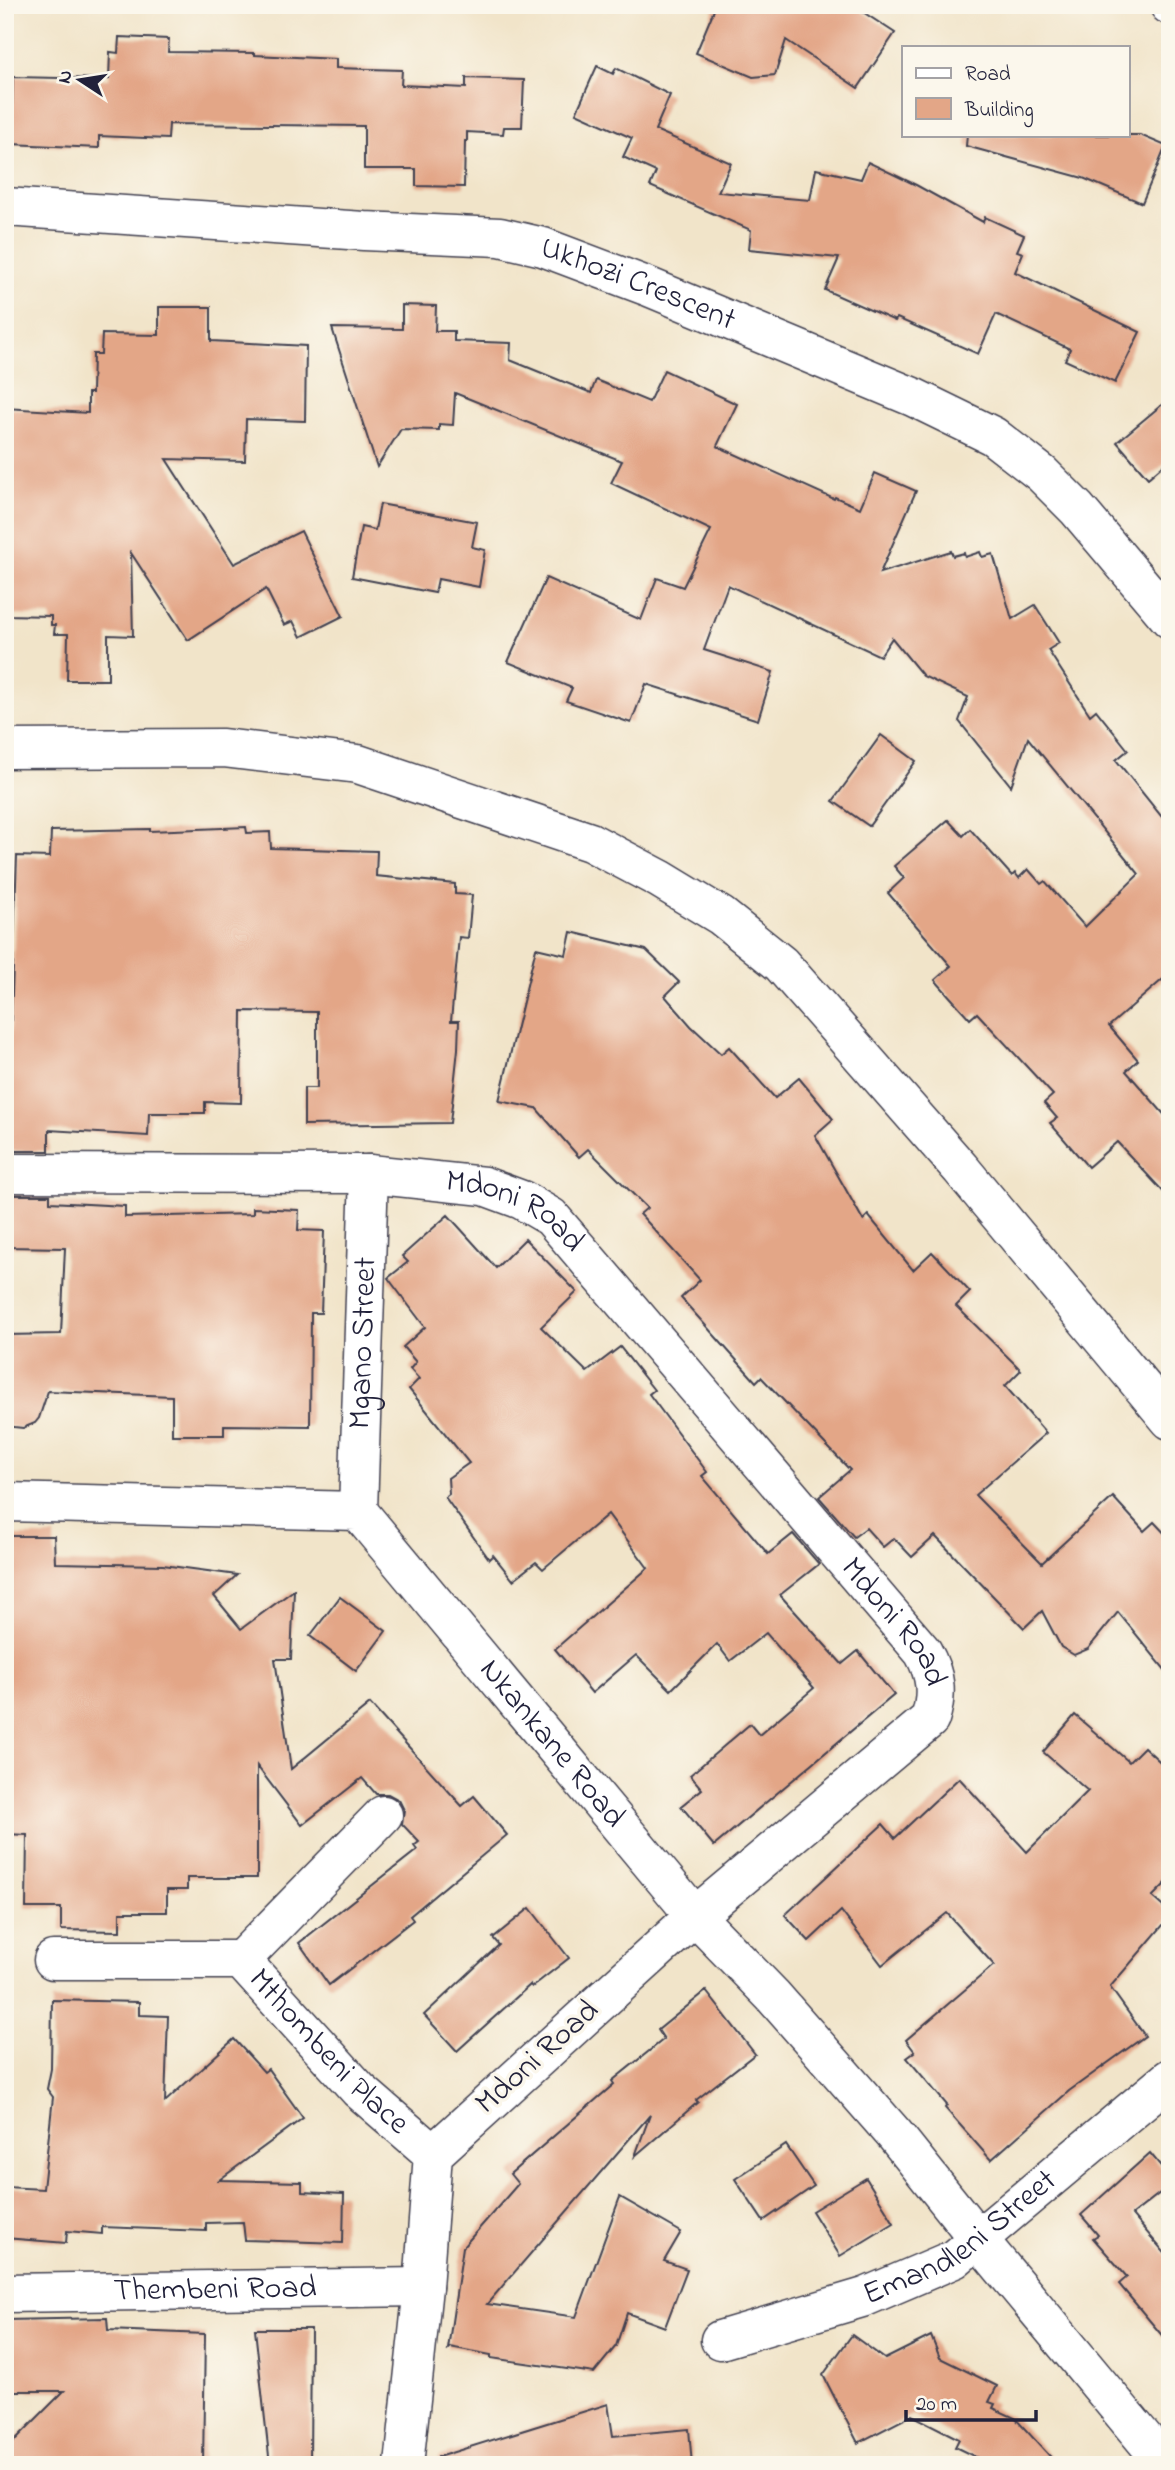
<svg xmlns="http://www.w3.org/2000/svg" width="1175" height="2470" font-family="'Indie Flower',sans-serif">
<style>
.building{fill:#e3a687}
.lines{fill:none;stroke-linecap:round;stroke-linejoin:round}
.minor-casing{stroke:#413f50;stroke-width:41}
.minor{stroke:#fff;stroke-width:38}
.labels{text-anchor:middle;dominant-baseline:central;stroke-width:7;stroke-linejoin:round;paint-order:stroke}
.street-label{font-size:32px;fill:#22223b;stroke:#fbf7ec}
</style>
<rect width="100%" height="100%" fill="#fbf7ec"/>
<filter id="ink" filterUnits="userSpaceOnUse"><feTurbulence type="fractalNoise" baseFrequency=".0143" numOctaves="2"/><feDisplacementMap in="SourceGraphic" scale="14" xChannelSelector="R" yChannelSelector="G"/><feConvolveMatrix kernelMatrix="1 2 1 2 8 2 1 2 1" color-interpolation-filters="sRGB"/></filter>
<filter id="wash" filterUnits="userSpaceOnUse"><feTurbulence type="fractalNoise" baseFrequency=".00686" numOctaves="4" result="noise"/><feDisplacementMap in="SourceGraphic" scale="28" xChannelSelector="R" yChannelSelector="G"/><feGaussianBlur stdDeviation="1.57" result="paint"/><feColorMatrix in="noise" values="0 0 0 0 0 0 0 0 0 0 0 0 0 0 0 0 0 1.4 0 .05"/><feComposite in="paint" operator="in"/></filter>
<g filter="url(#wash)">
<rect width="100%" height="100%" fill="#f1e4c9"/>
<g id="blocks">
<!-- building -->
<g class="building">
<path d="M 716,5 L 852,5 L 895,33 L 858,88 L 786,40 L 775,75 L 753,77 L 696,53 Z"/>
<path d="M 119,37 L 169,39 L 168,52 L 255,53 L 255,55 L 336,59 L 336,68 L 402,70 L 401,85 L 466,88 L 466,78 L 524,80 L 522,127 L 504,127 L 503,134 L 467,132 L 467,141 L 465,141 L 464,187 L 416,186 L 416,169 L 364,169 L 364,126 L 169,124 L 168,139 L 99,136 L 99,148 L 11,144 L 13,77 L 109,79 L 110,52 L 118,53 Z"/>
<path d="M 597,66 L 613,74 L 616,68 L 670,95 L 655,130 L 731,163 L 718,192 L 810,200 L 816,169 L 861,179 L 868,162 L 916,185 L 983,222 L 985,217 L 1024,235 L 1017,251 L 1023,253 L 1015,272 L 1140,332 L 1115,383 L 1065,360 L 1070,349 L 996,314 L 978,354 L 897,318 L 895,321 L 825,290 L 839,258 L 749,249 L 751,230 L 650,186 L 656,172 L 623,157 L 632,138 L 576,113 Z"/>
<path d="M 967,135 L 1140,135 L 1166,146 L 1142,203 L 1083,178 L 966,146 Z"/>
<path d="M 402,305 L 436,306 L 435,331 L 454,331 L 454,341 L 511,343 L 510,360 L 591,393 L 596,380 L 649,402 L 664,370 L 737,404 L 717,446 L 834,499 L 835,497 L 860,508 L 875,473 L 916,491 L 880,573 L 951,551 L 953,556 L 964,553 L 965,557 L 980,552 L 982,557 L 993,554 L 1012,619 L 1035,605 L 1059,643 L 1048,650 L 1090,715 L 1096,710 L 1128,750 L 1116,760 L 1170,827 L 1170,973 L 1109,1026 L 1138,1060 L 1126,1071 L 1170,1121 L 1170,1199 L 1117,1142 L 1088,1167 L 1050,1123 L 1057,1118 L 1044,1103 L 1053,1095 L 977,1013 L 970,1019 L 935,980 L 951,966 L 888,893 L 904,878 L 894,866 L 948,820 L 963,836 L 970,829 L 1012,876 L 1015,873 L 1019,878 L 1028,869 L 1041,884 L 1045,881 L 1085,927 L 1139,874 L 1028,738 L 1011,786 L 959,721 L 968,697 L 923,676 L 892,638 L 880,656 L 728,585 L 704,650 L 773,672 L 758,720 L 646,684 L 631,723 L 566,701 L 572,688 L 508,662 L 546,578 L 641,620 L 657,578 L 683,587 L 711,530 L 611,483 L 622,461 L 455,393 L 453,425 L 439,424 L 439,430 L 401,429 L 377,467 L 332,328 L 402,329 Z"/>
<path d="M 159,307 L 211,307 L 211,341 L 306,346 L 305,421 L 246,419 L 245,461 L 166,459 L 234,564 L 301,531 L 343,616 L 301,637 L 293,621 L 284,625 L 266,589 L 188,640 L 131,553 L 133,636 L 108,635 L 108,680 L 67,680 L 68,634 L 54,634 L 55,625 L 51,625 L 51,616 L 5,615 L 5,408 L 88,413 L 88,393 L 92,393 L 93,354 L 101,354 L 102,334 L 159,335 Z"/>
<path d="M 1170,398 L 1170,459 L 1148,478 L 1117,442 Z"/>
<path d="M 380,504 L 477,522 L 472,547 L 485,550 L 479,587 L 438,579 L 435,593 L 352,577 L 361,527 L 375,530 Z"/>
<path d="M 881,735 L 916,761 L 869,826 L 833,801 Z"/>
<path d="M 246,827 L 247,833 L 270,832 L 271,848 L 377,851 L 376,876 L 455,884 L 455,894 L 472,895 L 468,938 L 459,937 L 451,1021 L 459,1021 L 458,1049 L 450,1123 L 304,1125 L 304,1088 L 317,1088 L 317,1012 L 242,1011 L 241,1103 L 205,1102 L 205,1113 L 149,1113 L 148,1136 L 49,1130 L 49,1151 L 5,1151 L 5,1051 L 9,1051 L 11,1020 L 17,856 L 50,857 L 51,831 L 150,829 L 150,831 Z"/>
<path d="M 571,932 L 646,950 L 679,982 L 665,996 L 691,1026 L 721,1054 L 729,1047 L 775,1098 L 799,1078 L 833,1119 L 815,1135 L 863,1220 L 868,1215 L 913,1270 L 932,1252 L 970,1292 L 956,1306 L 1021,1370 L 1005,1386 L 1046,1433 L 975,1495 L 1042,1563 L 1113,1497 L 1144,1531 L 1154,1522 L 1170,1539 L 1170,1676 L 1118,1612 L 1088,1649 L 1074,1655 L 1061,1647 L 1042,1611 L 1024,1628 L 935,1536 L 912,1557 L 894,1538 L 883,1547 L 866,1528 L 854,1537 L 819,1497 L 850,1470 L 761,1377 L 756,1382 L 681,1298 L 700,1280 L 640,1214 L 647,1208 L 588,1149 L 579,1157 L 536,1108 L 499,1101 L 536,948 L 566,955 Z"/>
<path d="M 5,1195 L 50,1195 L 50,1202 L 125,1206 L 125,1217 L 253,1214 L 253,1208 L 299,1210 L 298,1230 L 324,1231 L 321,1313 L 311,1313 L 310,1426 L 224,1425 L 224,1435 L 172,1435 L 172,1396 L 48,1391 L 39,1418 L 35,1423 L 23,1428 L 5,1426 L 5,1335 L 61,1334 L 65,1248 L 5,1247 Z"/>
<path d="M 448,1215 L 496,1268 L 525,1239 L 577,1292 L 541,1327 L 587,1372 L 620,1347 L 654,1390 L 649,1394 L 707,1472 L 702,1476 L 768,1554 L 793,1534 L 819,1564 L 780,1595 L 842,1664 L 858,1651 L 894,1695 L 714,1846 L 681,1806 L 702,1789 L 690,1775 L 750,1724 L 759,1735 L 814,1688 L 766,1633 L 730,1661 L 717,1644 L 671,1690 L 636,1655 L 592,1693 L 555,1649 L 648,1568 L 608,1514 L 543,1569 L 536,1562 L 513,1580 L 493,1555 L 489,1559 L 445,1497 L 449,1494 L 448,1478 L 469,1463 L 409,1389 L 419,1379 L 410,1369 L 416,1362 L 403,1347 L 425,1327 L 388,1278 L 408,1262 L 402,1256 Z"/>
<path d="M 5,1536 L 54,1536 L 55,1563 L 163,1565 L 237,1575 L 214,1596 L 241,1629 L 294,1590 L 291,1659 L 275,1659 L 291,1769 L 370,1704 L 462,1806 L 474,1796 L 507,1835 L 410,1916 L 413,1920 L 329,1985 L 299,1943 L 417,1850 L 414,1846 L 419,1842 L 402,1824 L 404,1810 L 399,1800 L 388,1794 L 376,1794 L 362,1778 L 302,1825 L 257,1766 L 257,1878 L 187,1878 L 187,1890 L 167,1890 L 167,1912 L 120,1912 L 120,1931 L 61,1930 L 61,1908 L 26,1908 L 27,1835 L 5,1834 Z"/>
<path d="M 340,1597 L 386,1631 L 356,1671 L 310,1636 Z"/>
<path d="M 1075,1715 L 1129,1762 L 1144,1747 L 1170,1771 L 1170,1879 L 1152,1897 L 1170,1913 L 1170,1917 L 1110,1987 L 1145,2036 L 1069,2091 L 991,2160 L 945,2108 L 947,2105 L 907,2058 L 915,2052 L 906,2040 L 994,1965 L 947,1913 L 882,1965 L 841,1911 L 809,1941 L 785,1915 L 883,1824 L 895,1838 L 959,1778 L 1027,1852 L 1088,1791 L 1043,1752 Z"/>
<path d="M 530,1908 L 569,1958 L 532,1987 L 530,1985 L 457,2051 L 424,2015 L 499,1945 L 493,1938 Z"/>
<path d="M 706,1991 L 755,2054 L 696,2100 L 698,2102 L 635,2156 L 650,2115 L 487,2304 L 576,2317 L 620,2197 L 681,2232 L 664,2261 L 687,2269 L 665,2327 L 627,2313 L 616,2346 L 594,2373 L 491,2358 L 491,2355 L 450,2347 L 448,2349 L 463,2247 L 518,2184 L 510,2174 L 614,2084 L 612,2081 L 664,2039 L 658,2030 Z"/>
<path d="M 52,2000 L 139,2002 L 139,2015 L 168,2016 L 165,2102 L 234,2039 L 264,2072 L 268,2069 L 303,2118 L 219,2180 L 302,2182 L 302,2192 L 344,2194 L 343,2243 L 245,2240 L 243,2222 L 206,2223 L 206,2231 L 102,2227 L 102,2234 L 67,2231 L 66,2243 L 5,2238 L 5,2187 L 43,2189 L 53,2097 L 47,2089 L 51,2069 Z"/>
<path d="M 786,2145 L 814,2186 L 763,2221 L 735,2179 Z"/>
<path d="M 1150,2153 L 1170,2177 L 1170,2185 L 1132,2215 L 1170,2259 L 1170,2345 L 1119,2284 L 1127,2277 L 1093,2238 L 1098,2235 L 1081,2215 Z"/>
<path d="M 866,2178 L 894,2223 L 840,2256 L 812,2211 Z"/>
<path d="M 107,2318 L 108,2330 L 205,2334 L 203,2465 L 5,2465 L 5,2450 L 64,2391 L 5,2391 L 5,2320 Z"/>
<path d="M 255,2329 L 311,2329 L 310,2465 L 270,2465 Z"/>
<path d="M 852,2335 L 885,2359 L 931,2336 L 940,2358 L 997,2386 L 989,2402 L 995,2404 L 993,2408 L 1015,2418 L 1058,2465 L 992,2465 L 955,2447 L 959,2439 L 912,2415 L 858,2443 L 823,2375 Z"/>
<path d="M 608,2404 L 613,2436 L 689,2429 L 692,2465 L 439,2465 L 438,2457 Z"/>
</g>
</g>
</g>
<g filter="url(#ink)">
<use href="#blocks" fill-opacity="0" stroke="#413f50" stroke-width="2"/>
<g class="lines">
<defs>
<g id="minor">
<path d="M 1169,5 L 1170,5"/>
<path id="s1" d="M 5,207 L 364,231 L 500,237 L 543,247 L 649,287 L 913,397 L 993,436 L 1042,474 L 1077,509 L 1170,619"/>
<path d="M 5,749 L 223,748 L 358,764 L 590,842 L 660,879 L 721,916 L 781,964 L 961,1169 L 1170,1420"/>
<path id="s2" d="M 5,1173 L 369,1174 L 484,1186 L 522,1200 L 551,1217 L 923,1652 C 936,1675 938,1694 930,1719 L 695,1916 L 433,2154 L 423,2287 L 404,2465"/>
<path id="s3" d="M 5,1502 L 358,1511 L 695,1916 L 773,1996 L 895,2135 L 979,2240 L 1166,2465"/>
<path id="s4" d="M 358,1511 L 369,1174"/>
<path id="s5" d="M 53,1960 L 241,1960 L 359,2090 L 433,2154"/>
<path d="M 241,1960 L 383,1815"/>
<path id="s6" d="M 5,2293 L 423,2287"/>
<path id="s7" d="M 720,2340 L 865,2297 L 954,2259 L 1170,2078"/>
</g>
</defs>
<!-- minor casing -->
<use href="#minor" class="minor-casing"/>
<!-- minor -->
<use href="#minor" class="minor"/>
</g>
</g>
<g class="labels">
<!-- street labels -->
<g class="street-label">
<text stroke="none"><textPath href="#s1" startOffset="642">Ukhozi Crescent</textPath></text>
<text stroke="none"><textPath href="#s2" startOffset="518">Mdoni Road</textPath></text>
<text stroke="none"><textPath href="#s4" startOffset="168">Mgano Street</textPath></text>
<text stroke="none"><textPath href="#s2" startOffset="1085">Mdoni Road</textPath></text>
<text stroke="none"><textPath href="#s3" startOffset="656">Nkankane Road</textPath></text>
<text stroke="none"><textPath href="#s5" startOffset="315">Mthombeni Place</textPath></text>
<text transform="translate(538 2058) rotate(-42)">Mdoni Road</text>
<text stroke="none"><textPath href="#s7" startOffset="264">Emandleni Street</textPath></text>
<text stroke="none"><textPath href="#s6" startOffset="210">Thembeni Road</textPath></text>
</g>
</g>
<!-- margin -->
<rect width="1175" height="2470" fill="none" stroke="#fbf7ec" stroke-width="28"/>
<!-- legend -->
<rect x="902" y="46" width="228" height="91" fill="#fbf7ec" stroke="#a4a2a5" stroke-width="2"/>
<rect x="916" y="68" width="35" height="10" fill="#ffffff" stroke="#a4a2a5" stroke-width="2"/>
<text x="965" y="80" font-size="21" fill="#22223b">Road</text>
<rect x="916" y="98" width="35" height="21" fill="#e3a687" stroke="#a4a2a5" stroke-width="2"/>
<text x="965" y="116" font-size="21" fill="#22223b">Building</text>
<!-- north arrow -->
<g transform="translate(80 80) rotate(282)" stroke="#fbf7ec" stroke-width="5" paint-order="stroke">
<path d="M0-5L12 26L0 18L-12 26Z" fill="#22223b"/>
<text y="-10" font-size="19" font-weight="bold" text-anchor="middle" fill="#22223b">N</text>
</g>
<!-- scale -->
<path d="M906 2410v10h130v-10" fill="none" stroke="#22223b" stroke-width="3.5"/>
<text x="916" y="2410" font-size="21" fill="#22223b" stroke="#fbf7ec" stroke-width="5" paint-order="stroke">20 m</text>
</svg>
